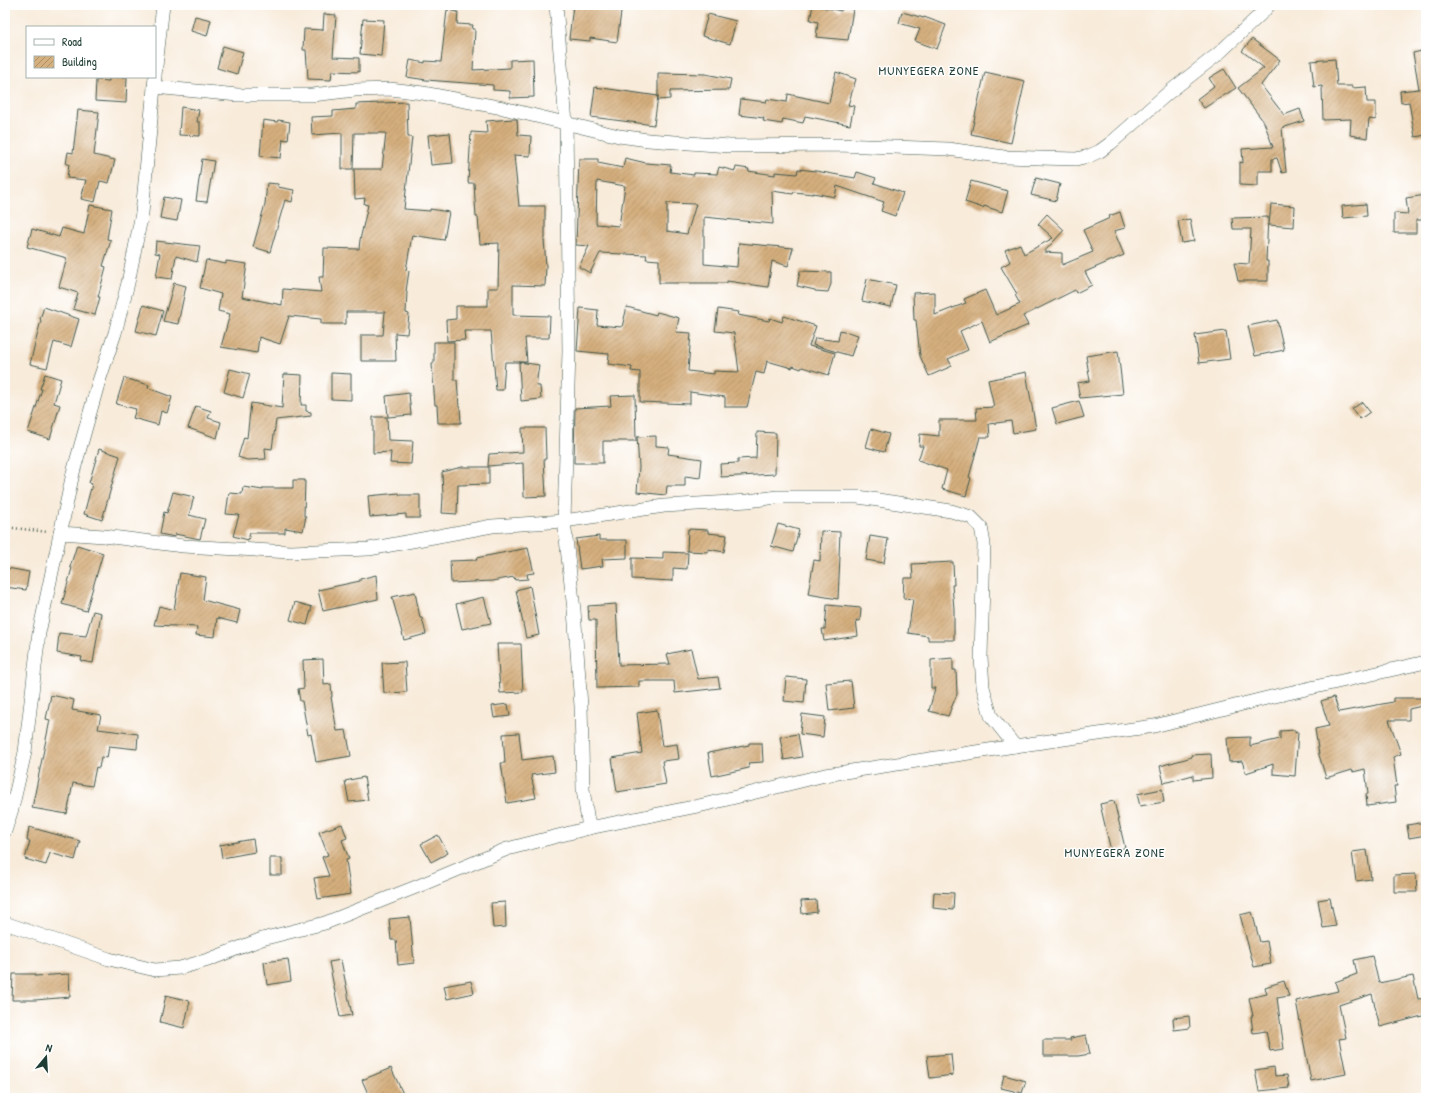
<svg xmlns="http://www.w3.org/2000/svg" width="1431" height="1103" font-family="'Patrick Hand',sans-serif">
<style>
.building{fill:url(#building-hatch);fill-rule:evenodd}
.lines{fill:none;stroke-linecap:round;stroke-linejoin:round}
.minor-casing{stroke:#40574d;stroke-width:14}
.path{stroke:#40574d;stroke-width:2.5;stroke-dasharray:1 3;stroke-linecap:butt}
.minor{stroke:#fff;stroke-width:13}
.labels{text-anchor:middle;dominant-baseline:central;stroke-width:3;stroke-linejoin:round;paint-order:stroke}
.quarter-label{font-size:13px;letter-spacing:1px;fill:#1f3d34;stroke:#fff}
</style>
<defs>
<pattern id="building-hatch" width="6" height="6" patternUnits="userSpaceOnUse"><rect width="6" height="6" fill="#d5af7e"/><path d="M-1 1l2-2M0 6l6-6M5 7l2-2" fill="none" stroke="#ac9068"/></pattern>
</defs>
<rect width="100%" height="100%" fill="#fff"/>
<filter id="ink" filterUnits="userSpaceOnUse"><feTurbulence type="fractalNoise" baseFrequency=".025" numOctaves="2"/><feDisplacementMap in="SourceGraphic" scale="8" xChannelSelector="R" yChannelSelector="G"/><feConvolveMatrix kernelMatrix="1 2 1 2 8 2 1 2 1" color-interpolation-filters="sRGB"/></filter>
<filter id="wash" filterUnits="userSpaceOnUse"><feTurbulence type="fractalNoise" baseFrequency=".012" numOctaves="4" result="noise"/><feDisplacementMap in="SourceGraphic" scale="16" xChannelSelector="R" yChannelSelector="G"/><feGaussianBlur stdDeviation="0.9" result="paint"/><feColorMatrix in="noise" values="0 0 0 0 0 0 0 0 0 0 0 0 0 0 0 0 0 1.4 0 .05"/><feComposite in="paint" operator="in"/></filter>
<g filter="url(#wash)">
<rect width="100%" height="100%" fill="#f8ebda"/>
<g id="blocks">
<!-- building -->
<g class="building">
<path d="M 573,5 L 622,5 L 617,42 L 590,38 L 590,41 L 569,39 Z"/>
<path d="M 813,5 L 841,11 L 842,8 L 853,9 L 848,40 L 816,37 L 818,22 L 810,20 Z"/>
<path d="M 447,10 L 458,12 L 457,24 L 473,25 L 472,29 L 475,29 L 473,70 L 510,68 L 510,60 L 533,59 L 534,97 L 510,98 L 510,91 L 493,90 L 493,85 L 426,80 L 407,77 L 410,60 L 425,63 L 425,61 L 441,62 Z"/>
<path d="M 902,12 L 924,18 L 924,17 L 946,25 L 937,49 L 915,41 L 920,29 L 899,23 Z"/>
<path d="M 324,14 L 336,15 L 333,57 L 359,58 L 359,72 L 332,71 L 331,80 L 308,79 L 306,50 L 303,50 L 304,29 L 323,30 Z"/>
<path d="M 708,14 L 736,21 L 730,44 L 702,36 Z"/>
<path d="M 195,16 L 211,20 L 207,36 L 191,31 Z"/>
<path d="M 363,19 L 384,20 L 381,56 L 360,54 Z"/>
<path d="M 1252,39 L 1280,60 L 1261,85 L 1284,115 L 1300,109 L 1304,121 L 1282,128 L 1286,172 L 1282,173 L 1277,158 L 1272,159 L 1272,171 L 1258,171 L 1258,186 L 1240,185 L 1240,162 L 1243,163 L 1242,149 L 1273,147 L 1264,122 L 1238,88 L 1264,68 L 1242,51 Z"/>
<path d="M 223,46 L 243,52 L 237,74 L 217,68 Z"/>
<path d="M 1426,50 L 1426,135 L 1415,137 L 1409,102 L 1401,103 L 1400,91 L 1419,89 L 1413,53 Z"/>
<path d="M 1335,59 L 1337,86 L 1352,86 L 1352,88 L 1366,87 L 1367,102 L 1376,102 L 1376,120 L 1369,119 L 1367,138 L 1350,135 L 1351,119 L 1323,120 L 1322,86 L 1314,87 L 1311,61 Z"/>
<path d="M 1224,69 L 1236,88 L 1204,108 L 1197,99 L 1214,86 L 1209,78 Z"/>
<path d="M 836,72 L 856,79 L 848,105 L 854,106 L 850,125 L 805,116 L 803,123 L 783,119 L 782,124 L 763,121 L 764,118 L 739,115 L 741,99 L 766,102 L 767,99 L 787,102 L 788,94 L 829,103 Z"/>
<path d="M 985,72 L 1025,81 L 1011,143 L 971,134 Z"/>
<path d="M 658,73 L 705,74 L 731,79 L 729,90 L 670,91 L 670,99 L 658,100 Z"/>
<path d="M 109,77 L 127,77 L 126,103 L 95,101 L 96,80 L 109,81 Z"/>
<path d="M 595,87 L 658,96 L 654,125 L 591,117 Z"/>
<path d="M 407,102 L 408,137 L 412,137 L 404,209 L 430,211 L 430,209 L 449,212 L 444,240 L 412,235 L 406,270 L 409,271 L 406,291 L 407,291 L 406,313 L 409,314 L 407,334 L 395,333 L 396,361 L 361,361 L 361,335 L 383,335 L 385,312 L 346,312 L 346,324 L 321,324 L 321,319 L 289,316 L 280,344 L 259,337 L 257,353 L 221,347 L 230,314 L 218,311 L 221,294 L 200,288 L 206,260 L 226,264 L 226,261 L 247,264 L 242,297 L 282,305 L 283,289 L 321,292 L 319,277 L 323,277 L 324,248 L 359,249 L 360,240 L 368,205 L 364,204 L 365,198 L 355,199 L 354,169 L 382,169 L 386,133 L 354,133 L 353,169 L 342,169 L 342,133 L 312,135 L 311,117 L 333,116 L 333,111 L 356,109 L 356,104 Z"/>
<path d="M 181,107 L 199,110 L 197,122 L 200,122 L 200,136 L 179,135 Z"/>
<path d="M 78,110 L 99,112 L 94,155 L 115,160 L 109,183 L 100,181 L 95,202 L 81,199 L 86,180 L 67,178 L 69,164 L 66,164 L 68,152 L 73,153 Z"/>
<path d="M 513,119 L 517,119 L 518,135 L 531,136 L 530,156 L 514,155 L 519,206 L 545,206 L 545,239 L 544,239 L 546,266 L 545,286 L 513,285 L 513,315 L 550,316 L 549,338 L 525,338 L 527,362 L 505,362 L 503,390 L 496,390 L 491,331 L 464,331 L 465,340 L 447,341 L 446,320 L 456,319 L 456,306 L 488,306 L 488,288 L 498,288 L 499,243 L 480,244 L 478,217 L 476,217 L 474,183 L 468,183 L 471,132 L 487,133 L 486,121 Z"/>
<path d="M 263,120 L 277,122 L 278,120 L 290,122 L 288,140 L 283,139 L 281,158 L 260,156 Z"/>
<path d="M 450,133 L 453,163 L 431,165 L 428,135 Z"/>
<path d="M 625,158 L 646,163 L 671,165 L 670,172 L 694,175 L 694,173 L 717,174 L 719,167 L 735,171 L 736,167 L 749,169 L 748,171 L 775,175 L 775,172 L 797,174 L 798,169 L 816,171 L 855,178 L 857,172 L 876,178 L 874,183 L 903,193 L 895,216 L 881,211 L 884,202 L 837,186 L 835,197 L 813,193 L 813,194 L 794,192 L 793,194 L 772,191 L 773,224 L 704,217 L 704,264 L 737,267 L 739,243 L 793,248 L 788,266 L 772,261 L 768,287 L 727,281 L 727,283 L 659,283 L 659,260 L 646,259 L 647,255 L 600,253 L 590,273 L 579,267 L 589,246 L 576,245 L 579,159 L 598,159 L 598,163 L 623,168 ZM 597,181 L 625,186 L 619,226 L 596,224 ZM 667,203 L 696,204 L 687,234 L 667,231 Z"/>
<path d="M 202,159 L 214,161 L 207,202 L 196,201 Z"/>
<path d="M 1036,178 L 1060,184 L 1056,201 L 1031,195 Z"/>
<path d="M 971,181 L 1008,191 L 1002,212 L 984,206 L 983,208 L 965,202 Z"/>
<path d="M 267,183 L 278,184 L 278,187 L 294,190 L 292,202 L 285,200 L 270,252 L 253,247 L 265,204 Z"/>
<path d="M 1426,195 L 1426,220 L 1416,220 L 1416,233 L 1394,233 L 1394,213 L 1408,214 L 1406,198 Z"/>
<path d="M 164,197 L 181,200 L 177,221 L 160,218 Z"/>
<path d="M 1271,204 L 1295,206 L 1294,227 L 1269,225 Z"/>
<path d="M 1366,204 L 1367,216 L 1343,218 L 1342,206 Z"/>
<path d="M 90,205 L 112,209 L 107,239 L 111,240 L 103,266 L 106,267 L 98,297 L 100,297 L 95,315 L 73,309 L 78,293 L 59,287 L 67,258 L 27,247 L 32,229 L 59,237 L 62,228 L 84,234 Z"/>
<path d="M 1120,212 L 1125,228 L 1114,231 L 1124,255 L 1085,272 L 1092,285 L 1076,293 L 1075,290 L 1023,316 L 1028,325 L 990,342 L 982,321 L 960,331 L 968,350 L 948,359 L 952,366 L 929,376 L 920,356 L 916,320 L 914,320 L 913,293 L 935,292 L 935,315 L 966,303 L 964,299 L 985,290 L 996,315 L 1020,304 L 1015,295 L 1017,294 L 1001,267 L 1010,262 L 1005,250 L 1020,244 L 1024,254 L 1053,238 L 1038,224 L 1047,214 L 1064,230 L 1044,252 L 1062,253 L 1062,265 L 1093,252 L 1083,230 L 1110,218 L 1109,216 Z"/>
<path d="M 1268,217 L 1266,261 L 1268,261 L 1268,281 L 1238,281 L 1234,263 L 1249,264 L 1251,229 L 1233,229 L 1232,218 Z"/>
<path d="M 1190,219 L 1194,241 L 1182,243 L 1178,221 Z"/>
<path d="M 156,241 L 200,246 L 197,262 L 176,256 L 172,279 L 156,277 L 160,254 L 155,253 Z"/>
<path d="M 800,271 L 831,272 L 831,284 L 828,292 L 815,291 L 815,290 L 797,286 Z"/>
<path d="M 867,279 L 896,285 L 891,307 L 862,301 Z"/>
<path d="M 174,283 L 186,286 L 178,324 L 163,321 Z"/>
<path d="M 143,305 L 163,311 L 156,336 L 136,331 Z"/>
<path d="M 44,307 L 79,319 L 71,347 L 54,342 L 47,368 L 30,364 L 41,320 L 40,319 Z"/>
<path d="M 627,307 L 656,315 L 657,312 L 679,318 L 676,332 L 691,333 L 688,371 L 714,374 L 714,371 L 739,372 L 734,333 L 715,331 L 718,309 L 739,312 L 738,315 L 769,321 L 770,318 L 782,322 L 784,316 L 816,326 L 809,346 L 835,353 L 829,375 L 802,367 L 801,369 L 793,366 L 792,368 L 767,361 L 764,374 L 756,372 L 747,407 L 725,407 L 725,397 L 690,392 L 690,404 L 640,402 L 640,372 L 631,371 L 632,367 L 608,364 L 609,354 L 577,351 L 580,308 L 598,310 L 597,325 L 622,327 Z"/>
<path d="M 1277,320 L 1284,350 L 1255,356 L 1248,326 Z"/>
<path d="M 840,330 L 858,335 L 851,356 L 813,345 L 815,338 L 838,341 Z"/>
<path d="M 1226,331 L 1230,359 L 1199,363 L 1195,335 Z"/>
<path d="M 434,342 L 454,342 L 454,380 L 457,380 L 459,407 L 460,407 L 461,423 L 438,423 L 437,405 L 435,405 L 432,364 L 434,363 Z"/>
<path d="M 1118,351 L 1123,394 L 1080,398 L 1077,383 L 1090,381 L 1086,356 Z"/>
<path d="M 519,362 L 539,365 L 536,386 L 540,386 L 541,399 L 521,401 Z"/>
<path d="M 230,369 L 250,374 L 243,398 L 224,392 Z"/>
<path d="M 1026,372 L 1036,429 L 1013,433 L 1011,421 L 989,424 L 990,437 L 980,437 L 969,477 L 971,478 L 966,496 L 942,489 L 947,470 L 918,460 L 923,446 L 919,446 L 920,434 L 939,436 L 939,420 L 977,420 L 976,408 L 994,407 L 988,380 Z"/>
<path d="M 331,373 L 351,374 L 351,400 L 331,399 Z"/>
<path d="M 45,374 L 61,379 L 54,403 L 60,405 L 50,439 L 28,432 L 42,389 L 40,389 Z"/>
<path d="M 284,374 L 302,375 L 301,405 L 306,405 L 306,411 L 311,412 L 311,416 L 276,420 L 272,449 L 265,448 L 266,459 L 247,460 L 238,457 L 244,437 L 247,438 L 251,403 L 282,408 Z"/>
<path d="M 124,378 L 149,385 L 148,388 L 172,397 L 167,413 L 161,411 L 158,425 L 133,418 L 136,409 L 116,404 Z"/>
<path d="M 409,393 L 411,415 L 388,417 L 386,396 Z"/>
<path d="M 635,395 L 636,441 L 603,441 L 603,463 L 574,463 L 575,408 L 611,406 L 610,396 Z"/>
<path d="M 1079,401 L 1084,417 L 1057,424 L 1052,408 Z"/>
<path d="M 1362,402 L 1370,412 L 1360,419 L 1352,409 Z"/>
<path d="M 196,406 L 211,411 L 208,418 L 221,422 L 217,438 L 188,428 Z"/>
<path d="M 373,417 L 387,417 L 388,440 L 413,441 L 411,464 L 390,463 L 391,452 L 373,453 Z"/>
<path d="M 522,428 L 545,428 L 546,459 L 544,459 L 546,496 L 524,497 L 523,463 L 488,466 L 489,454 L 523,452 Z"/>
<path d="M 871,429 L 889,434 L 884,452 L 866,447 Z"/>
<path d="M 757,432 L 776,433 L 775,474 L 721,477 L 720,464 L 738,463 L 738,459 L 756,458 Z"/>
<path d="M 656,436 L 656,446 L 669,447 L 668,454 L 702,459 L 700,478 L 685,476 L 685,486 L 667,486 L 666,495 L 637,492 L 639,467 L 637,437 Z"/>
<path d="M 99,449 L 120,456 L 102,520 L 84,514 L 92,484 L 89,483 Z"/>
<path d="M 462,467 L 489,467 L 489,484 L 458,485 L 457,514 L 442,513 L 443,497 L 442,472 Z"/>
<path d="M 293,480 L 305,480 L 304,516 L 306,516 L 303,531 L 285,528 L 285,533 L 250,533 L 248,540 L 233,536 L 239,515 L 226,514 L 229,493 L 242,494 L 243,487 L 263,490 L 263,488 L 293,488 Z"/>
<path d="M 173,492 L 194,497 L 189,515 L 205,519 L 200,539 L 175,534 L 175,537 L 160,534 L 164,512 L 167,513 Z"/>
<path d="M 399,493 L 400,495 L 420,495 L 420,518 L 406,518 L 406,514 L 370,517 L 368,496 Z"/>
<path d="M 778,524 L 799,530 L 793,552 L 771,546 Z"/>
<path d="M 688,529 L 708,530 L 708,533 L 727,535 L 724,552 L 708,549 L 708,552 L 687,551 Z"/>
<path d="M 821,531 L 840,532 L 839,556 L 840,556 L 838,599 L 808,594 L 814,560 L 820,561 Z"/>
<path d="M 599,536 L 599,540 L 627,540 L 627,558 L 602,559 L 603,566 L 580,569 L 576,539 Z"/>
<path d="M 870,536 L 888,539 L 884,563 L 866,560 Z"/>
<path d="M 77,545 L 103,553 L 86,611 L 62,604 L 72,568 L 70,567 Z"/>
<path d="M 528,548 L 534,573 L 527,574 L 528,579 L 515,580 L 514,577 L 492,581 L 451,583 L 450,561 L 477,560 L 476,558 Z"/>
<path d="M 663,552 L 688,553 L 687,569 L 673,568 L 673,581 L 632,579 L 632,558 L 663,559 Z"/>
<path d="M 953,562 L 954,585 L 952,585 L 954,609 L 954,640 L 928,640 L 928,636 L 908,633 L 913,599 L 903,598 L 904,578 L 913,578 L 912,564 Z"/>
<path d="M 7,568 L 29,572 L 26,590 L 5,587 Z"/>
<path d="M 180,573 L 206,577 L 203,600 L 240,610 L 237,623 L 217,618 L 215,637 L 196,635 L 197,627 L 154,625 L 159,606 L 174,610 Z"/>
<path d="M 376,575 L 378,599 L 323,611 L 318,590 L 360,581 L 360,579 Z"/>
<path d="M 530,586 L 539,635 L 526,638 L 516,590 Z"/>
<path d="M 415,592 L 420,618 L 422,618 L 426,634 L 404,640 L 392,597 Z"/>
<path d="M 484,597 L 491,623 L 462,629 L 456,604 Z"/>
<path d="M 295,602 L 312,607 L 307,625 L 290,620 Z"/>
<path d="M 616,604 L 619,665 L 670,664 L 667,654 L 691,649 L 698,679 L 718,677 L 720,688 L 675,693 L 674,681 L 639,681 L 639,687 L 597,688 L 596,620 L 589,620 L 588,606 Z"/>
<path d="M 827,605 L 861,608 L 860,621 L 856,620 L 858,636 L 824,641 L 822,629 L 825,629 Z"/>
<path d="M 93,611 L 101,613 L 93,663 L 81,661 L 82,657 L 57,653 L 59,633 L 86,636 Z"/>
<path d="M 497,644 L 521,644 L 523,692 L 500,693 Z"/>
<path d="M 953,658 L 953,670 L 956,670 L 957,694 L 948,716 L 929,711 L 935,688 L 931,688 L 931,660 Z"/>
<path d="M 323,659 L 324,685 L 331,684 L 332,697 L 331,697 L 337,731 L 346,730 L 351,756 L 316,762 L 311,734 L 308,735 L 302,701 L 300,701 L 298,689 L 304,688 L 303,660 Z"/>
<path d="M 405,662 L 407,692 L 384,693 L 382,663 Z"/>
<path d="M 786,677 L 806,679 L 804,703 L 784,701 Z"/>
<path d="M 851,681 L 854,708 L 829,711 L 826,683 Z"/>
<path d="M 51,695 L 74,700 L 72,710 L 101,715 L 98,729 L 138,734 L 137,749 L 109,746 L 107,758 L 101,757 L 99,768 L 96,767 L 92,786 L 73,783 L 67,814 L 32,808 L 50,720 L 46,719 Z"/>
<path d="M 1334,697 L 1339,712 L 1393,702 L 1393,698 L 1426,698 L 1426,705 L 1409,709 L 1409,720 L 1389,720 L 1401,754 L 1393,757 L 1397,786 L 1394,786 L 1396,802 L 1367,806 L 1366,794 L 1368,794 L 1365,769 L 1353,772 L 1352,770 L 1326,778 L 1319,755 L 1315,729 L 1329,726 L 1321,701 Z"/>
<path d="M 508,704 L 510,716 L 494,718 L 492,706 Z"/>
<path d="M 657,710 L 662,746 L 677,744 L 679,759 L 662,761 L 666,784 L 617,792 L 612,758 L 642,753 L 637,713 Z"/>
<path d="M 802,714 L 825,717 L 823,737 L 800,734 Z"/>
<path d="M 1295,730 L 1295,733 L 1298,732 L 1295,776 L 1273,774 L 1273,764 L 1246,773 L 1242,761 L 1229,762 L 1227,738 L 1250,737 L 1250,746 L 1280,739 L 1280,731 Z"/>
<path d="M 519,733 L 522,760 L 553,756 L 555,772 L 531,775 L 536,798 L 507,803 L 501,763 L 505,763 L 503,734 Z"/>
<path d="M 798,734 L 802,757 L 784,760 L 780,737 Z"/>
<path d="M 749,743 L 762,743 L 763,762 L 748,763 L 749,768 L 712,776 L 708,753 L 749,745 Z"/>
<path d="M 1211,754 L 1212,778 L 1193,780 L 1193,775 L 1164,783 L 1160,766 L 1192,757 L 1191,755 Z"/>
<path d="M 364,777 L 368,800 L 349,802 L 345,781 Z"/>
<path d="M 1162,789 L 1164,802 L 1140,806 L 1137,794 Z"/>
<path d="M 1114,801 L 1125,848 L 1111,851 L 1100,804 Z"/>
<path d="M 1426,822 L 1426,835 L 1409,838 L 1407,825 Z"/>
<path d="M 342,824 L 347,838 L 342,840 L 349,859 L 346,860 L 351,894 L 318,899 L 314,878 L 329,876 L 322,857 L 328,855 L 319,832 Z"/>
<path d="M 29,827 L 80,841 L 75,860 L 50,853 L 46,865 L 25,859 L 30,841 L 27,841 Z"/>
<path d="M 438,835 L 448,853 L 431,862 L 421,844 Z"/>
<path d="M 253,839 L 255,852 L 222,858 L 220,845 Z"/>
<path d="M 1367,850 L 1371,879 L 1356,881 L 1352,852 Z"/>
<rect x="270" y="858" width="12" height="17"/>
<path d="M 1416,874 L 1417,892 L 1394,892 L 1394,875 Z"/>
<path d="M 934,892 L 954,893 L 953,910 L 933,908 Z"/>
<path d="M 1330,898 L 1336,926 L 1323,928 L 1318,900 Z"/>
<path d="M 816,900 L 817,912 L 802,914 L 801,901 Z"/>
<path d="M 505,902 L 506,927 L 493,928 L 491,903 Z"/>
<path d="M 1252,912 L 1260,942 L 1267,941 L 1271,964 L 1254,967 L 1240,915 Z"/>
<path d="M 410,917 L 414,963 L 398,965 L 396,940 L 391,940 L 389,919 Z"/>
<path d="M 1372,956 L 1379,983 L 1413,976 L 1418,999 L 1426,998 L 1426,1015 L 1380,1027 L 1372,994 L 1339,1005 L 1346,1038 L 1339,1039 L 1346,1074 L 1311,1081 L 1296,1001 L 1338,991 L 1335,982 L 1357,974 L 1354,960 Z"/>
<path d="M 288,959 L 291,981 L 267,985 L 264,962 Z"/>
<path d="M 341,960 L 352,1015 L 340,1017 L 329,962 Z"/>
<path d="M 13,974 L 35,974 L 35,976 L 69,974 L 70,997 L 35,1000 L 12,1000 Z"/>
<path d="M 471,981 L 474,993 L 447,999 L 444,986 Z"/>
<path d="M 1284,981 L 1289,996 L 1277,998 L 1284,1049 L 1270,1051 L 1266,1031 L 1253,1033 L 1251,1016 L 1253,1016 L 1249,998 L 1267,994 L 1265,987 Z"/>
<path d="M 166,995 L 190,1001 L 184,1028 L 160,1022 Z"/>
<path d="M 1189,1016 L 1190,1028 L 1174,1030 L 1173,1018 Z"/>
<path d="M 1086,1035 L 1090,1054 L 1078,1056 L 1043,1056 L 1043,1040 L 1071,1040 L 1070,1038 Z"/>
<path d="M 951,1054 L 953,1075 L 930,1078 L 927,1056 Z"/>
<path d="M 1274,1067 L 1275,1076 L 1287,1075 L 1289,1088 L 1259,1091 L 1255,1070 Z"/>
<path d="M 391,1068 L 405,1098 L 370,1098 L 362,1080 Z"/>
<path d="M 1004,1075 L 1026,1081 L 1022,1093 L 1001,1088 Z"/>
</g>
</g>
</g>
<g filter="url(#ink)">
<use href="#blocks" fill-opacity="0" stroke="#40574d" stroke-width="1"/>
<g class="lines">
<defs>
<g id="minor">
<path d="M 556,5 L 566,123 L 569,351 L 564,521 L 574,610 L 581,706 L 583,789 L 589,828"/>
<path d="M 155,75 L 163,5"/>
<path d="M 154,87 L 238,95 L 312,95 L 355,90 L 390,89 L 423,93 L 503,108 L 619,136 L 648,140 L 730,146 L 838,145 L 948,149 L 1004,157 L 1076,159 L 1089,156 L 1100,151 L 1111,143 L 1168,93 L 1218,54 L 1263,12 L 1269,5"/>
<path d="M 60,533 L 104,536 L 183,546 L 291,552 L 369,549 L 492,526 L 564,521 L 664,506 L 748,501 L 777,497 L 858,497 L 951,511 L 971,517 L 981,527 L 984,544 L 981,657 L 983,687 L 991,716 L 1015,746"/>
<path d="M 5,831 L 12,809 L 25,752 L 39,633 L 73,473 L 98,384 L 115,333 L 128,283 L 142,213 L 155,77"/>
<path d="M 5,923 L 109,959 L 155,970 L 180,968 L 208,960 L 262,939 L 325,923 L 416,887 L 507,849 L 589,828 L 703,805 L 825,775 L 1015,746 L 1154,726 L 1275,696 L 1426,662"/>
</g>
</defs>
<!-- minor casing -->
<use href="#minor" class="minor-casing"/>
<!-- path -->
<path class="path" d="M 5,527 L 48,532"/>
<!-- minor -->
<use href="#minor" class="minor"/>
</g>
</g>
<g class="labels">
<!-- quarter labels -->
<g class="quarter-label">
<text x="929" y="70">MUNYEGERA ZONE</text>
<text x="1115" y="852">MUNYEGERA ZONE</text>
</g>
</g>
<!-- margin -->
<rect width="1431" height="1103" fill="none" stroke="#fff" stroke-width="20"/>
<!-- legend -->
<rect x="26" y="26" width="130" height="52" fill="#ffffff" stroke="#a5b1ae"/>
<rect x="34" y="39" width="20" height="6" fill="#ffffff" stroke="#a5b1ae"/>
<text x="62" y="46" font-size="12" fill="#1f3d34">Road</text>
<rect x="34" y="56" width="20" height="12" fill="url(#building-hatch)" stroke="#a5b1ae"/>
<text x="62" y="66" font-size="12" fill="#1f3d34">Building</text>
<!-- north arrow -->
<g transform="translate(46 1057) rotate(18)" stroke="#ffffff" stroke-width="3" paint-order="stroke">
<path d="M0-3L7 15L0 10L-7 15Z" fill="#1f3d34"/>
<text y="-6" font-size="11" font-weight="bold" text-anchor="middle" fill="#1f3d34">N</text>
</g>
</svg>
